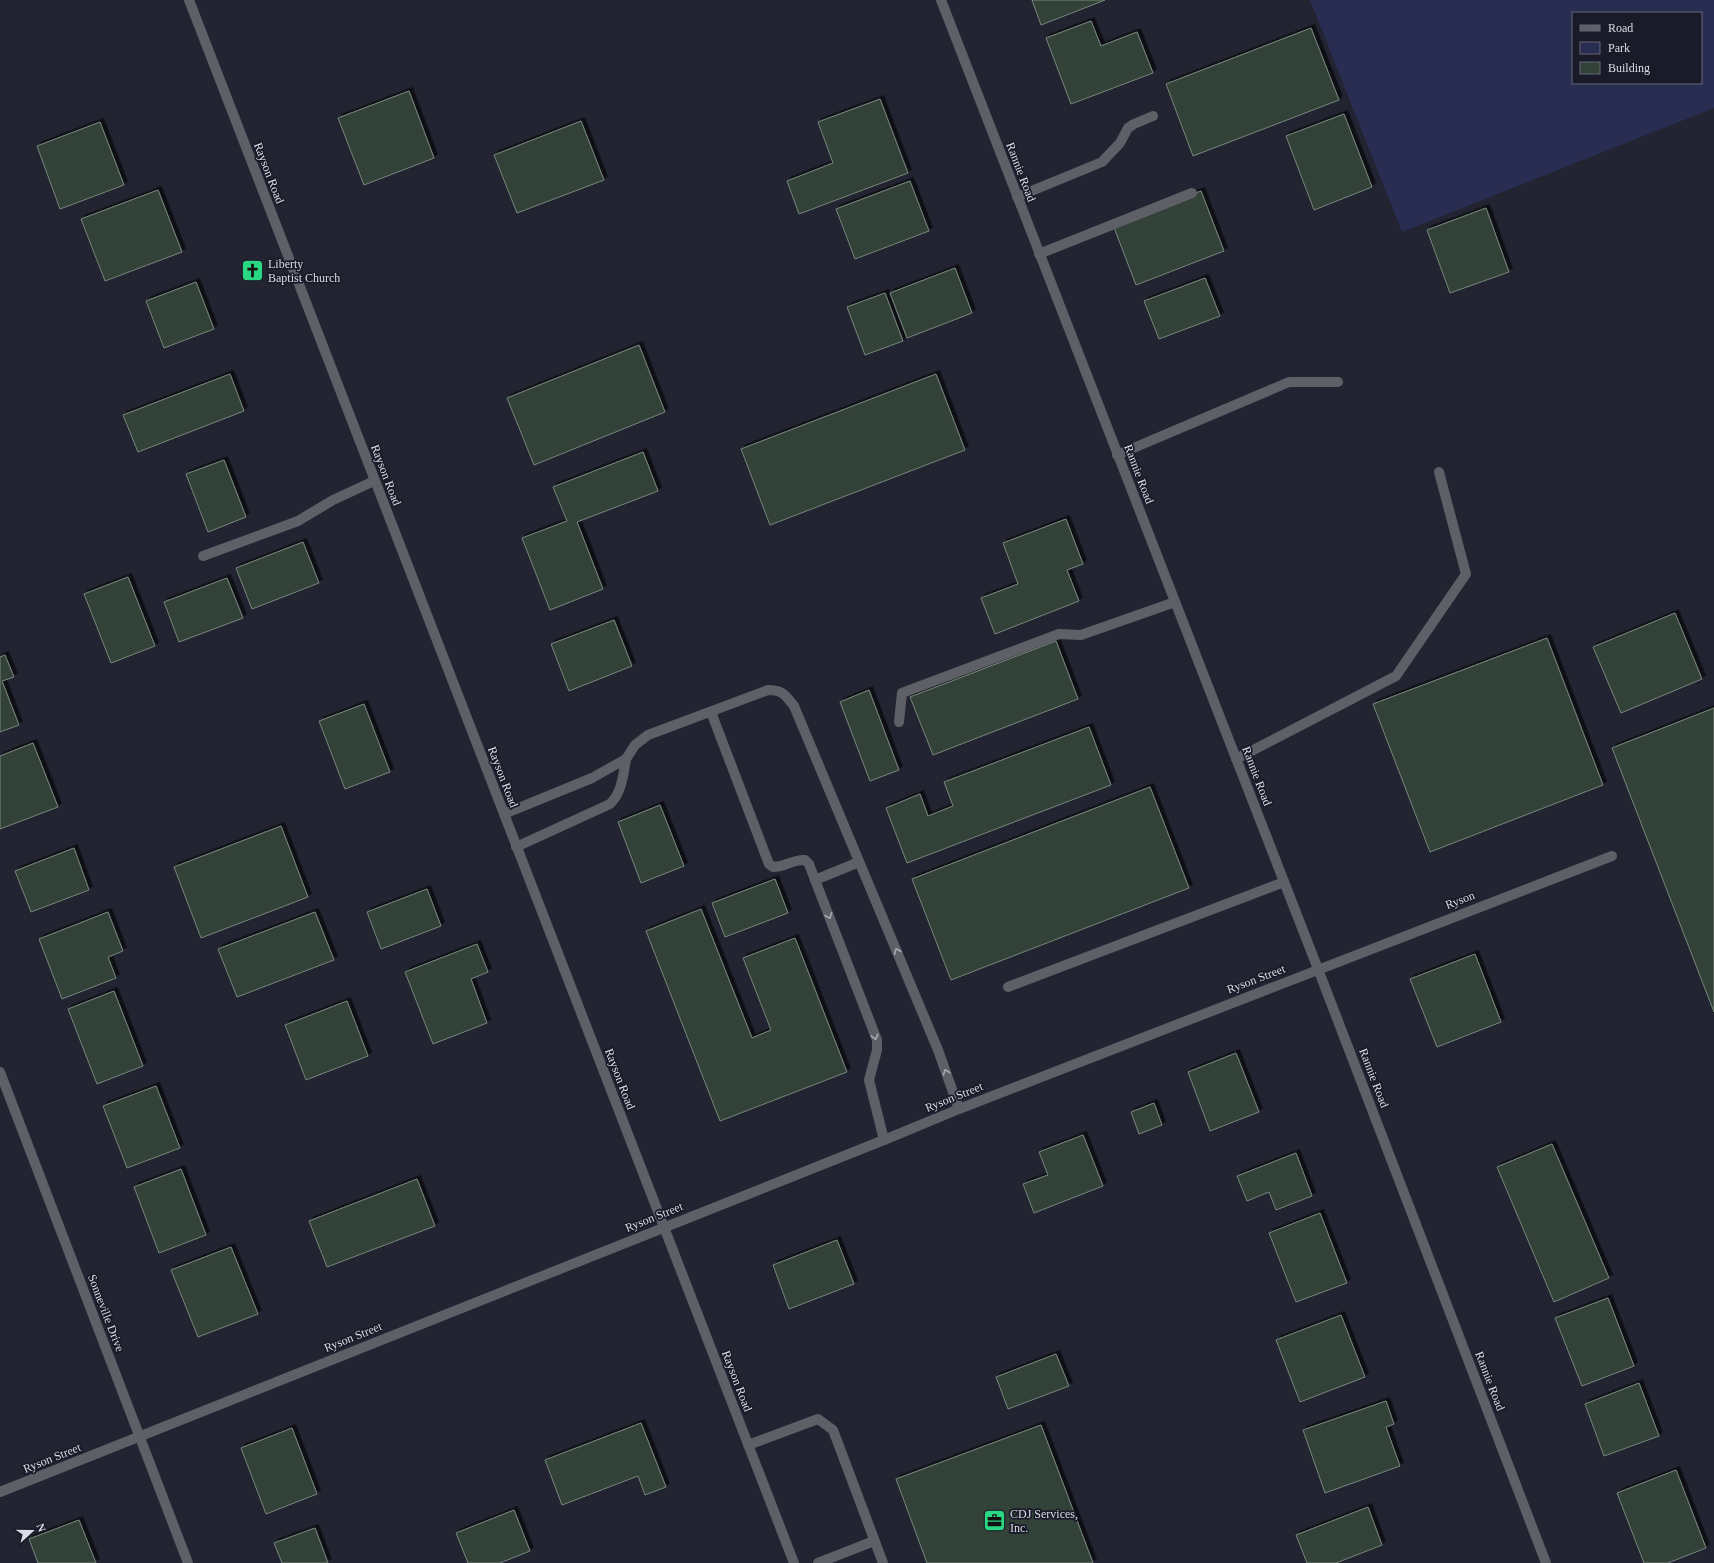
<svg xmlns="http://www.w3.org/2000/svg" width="1714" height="1563" font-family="Georgia,serif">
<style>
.green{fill:#2a2d52;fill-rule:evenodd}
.building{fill:#334238;stroke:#77877c;filter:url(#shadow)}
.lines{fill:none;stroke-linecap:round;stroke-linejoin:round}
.lane{stroke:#5e5f67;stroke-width:10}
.street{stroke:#5e5f67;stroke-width:10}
.oneway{stroke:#aaabb4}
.labels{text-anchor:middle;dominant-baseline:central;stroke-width:3.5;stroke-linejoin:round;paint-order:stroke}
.street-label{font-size:12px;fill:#dcdde7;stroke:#191b28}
.poi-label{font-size:12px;fill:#dcdde7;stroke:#191b28;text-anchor:start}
</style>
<defs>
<filter id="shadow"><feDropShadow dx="3.5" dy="-3.5" stdDeviation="0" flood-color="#0009"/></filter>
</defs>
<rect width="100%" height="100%" fill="#222432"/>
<!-- green -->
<path class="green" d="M 1310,0 L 1714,0 L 1714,108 L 1402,232 ZM 1573,13 L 1701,13 L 1701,83 L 1573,83 Z"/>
<!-- building -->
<g class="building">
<path d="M 1032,0 L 1105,0 L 1041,25 Z"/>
<path d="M 1091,21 L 1101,46 L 1137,32 L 1153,73 L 1071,104 L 1046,38 Z"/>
<path d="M 1311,28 L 1339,100 L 1193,156 L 1166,84 Z"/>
<path d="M 409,91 L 434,158 L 364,185 L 338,118 Z"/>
<path d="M 880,99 L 908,173 L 799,214 L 787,181 L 833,163 L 818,122 Z"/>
<path d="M 1344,114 L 1372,187 L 1314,210 L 1286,136 Z"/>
<path d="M 581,121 L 604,180 L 517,213 L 494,155 Z"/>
<path d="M 100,122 L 124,185 L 60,209 L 37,146 Z"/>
<path d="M 910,181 L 929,231 L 855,259 L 836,209 Z"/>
<path d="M 158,190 L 182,252 L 105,281 L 81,219 Z"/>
<path d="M 1201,191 L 1224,251 L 1136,285 L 1113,225 Z"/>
<path d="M 1486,208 L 1509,272 L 1450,293 L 1427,230 Z"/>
<path d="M 955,268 L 972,313 L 907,338 L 890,293 Z"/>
<path d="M 1205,278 L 1220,316 L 1159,339 L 1144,301 Z"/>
<path d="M 196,282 L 214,329 L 164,348 L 146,301 Z"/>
<path d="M 885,293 L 903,341 L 865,355 L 847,307 Z"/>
<path d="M 639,345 L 665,412 L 534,465 L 507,398 Z"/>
<path d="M 230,374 L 244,411 L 138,452 L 123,415 Z"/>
<path d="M 936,374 L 965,450 L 770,525 L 741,449 Z"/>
<path d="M 643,452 L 658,491 L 577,522 L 603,589 L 550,610 L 522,538 L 567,521 L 553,487 Z"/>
<path d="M 224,460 L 246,517 L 208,532 L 186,474 Z"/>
<path d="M 1066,519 L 1083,564 L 1067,570 L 1079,601 L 995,634 L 981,598 L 1018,584 L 1003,543 Z"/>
<path d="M 303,542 L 319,583 L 252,609 L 236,568 Z"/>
<path d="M 128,577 L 155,646 L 111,663 L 84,594 Z"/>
<path d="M 227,578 L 243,618 L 179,642 L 164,602 Z"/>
<path d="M 1675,613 L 1702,679 L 1621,713 L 1593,647 Z"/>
<path d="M 614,620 L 632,666 L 569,691 L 551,644 Z"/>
<path d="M 1547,638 L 1603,785 L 1430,852 L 1373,704 Z"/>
<path d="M 1056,641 L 1078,699 L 933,755 L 910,697 Z"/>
<path d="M 5,655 L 14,677 L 2,681 L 19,725 L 0,732 L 0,657 Z"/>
<path d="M 869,690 L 899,770 L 870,781 L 840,702 Z"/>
<path d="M 364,704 L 390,772 L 345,789 L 319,721 Z"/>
<path d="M 1714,708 L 1714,1012 L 1612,748 Z"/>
<path d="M 1089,727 L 1111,785 L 907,863 L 886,808 L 920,794 L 928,816 L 953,806 L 944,782 Z"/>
<path d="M 33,743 L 58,807 L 0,829 L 0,756 Z"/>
<path d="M 1150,787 L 1189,888 L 951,980 L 912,879 Z"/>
<path d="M 660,805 L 684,866 L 641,883 L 618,822 Z"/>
<path d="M 281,826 L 308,897 L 201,938 L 174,867 Z"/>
<path d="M 74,848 L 89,890 L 31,912 L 15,871 Z"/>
<path d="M 775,879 L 788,913 L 725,937 L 712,903 Z"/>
<path d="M 427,889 L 441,926 L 381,949 L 367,912 Z"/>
<path d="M 701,909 L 752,1038 L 771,1030 L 743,958 L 795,938 L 847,1072 L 720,1121 L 646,931 Z"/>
<path d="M 108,912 L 123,951 L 108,957 L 116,978 L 62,999 L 39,939 Z"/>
<path d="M 315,912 L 334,960 L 237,997 L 218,949 Z"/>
<path d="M 477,944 L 488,972 L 471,979 L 487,1023 L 433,1044 L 405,972 Z"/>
<path d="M 1475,954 L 1501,1022 L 1437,1047 L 1410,979 Z"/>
<path d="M 114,991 L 143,1066 L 97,1084 L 68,1009 Z"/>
<path d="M 347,1001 L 368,1056 L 306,1080 L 285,1025 Z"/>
<path d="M 1236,1053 L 1259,1112 L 1210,1131 L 1188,1072 Z"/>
<path d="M 156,1086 L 180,1148 L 127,1168 L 103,1106 Z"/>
<path d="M 1154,1103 L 1162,1125 L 1139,1134 L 1131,1112 Z"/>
<path d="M 1083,1135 L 1103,1186 L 1034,1213 L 1023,1184 L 1048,1175 L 1039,1152 Z"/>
<path d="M 1552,1144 L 1609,1278 L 1554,1302 L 1497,1167 Z"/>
<path d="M 1296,1153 L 1312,1196 L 1276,1210 L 1269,1192 L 1247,1201 L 1237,1176 Z"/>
<path d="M 181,1169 L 206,1235 L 159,1253 L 134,1187 Z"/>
<path d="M 417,1179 L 435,1226 L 327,1267 L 309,1221 Z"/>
<path d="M 1320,1213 L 1347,1283 L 1296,1302 L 1269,1233 Z"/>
<path d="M 837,1240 L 854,1284 L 789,1309 L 773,1265 Z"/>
<path d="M 231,1247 L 258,1314 L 198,1337 L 171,1270 Z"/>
<path d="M 1608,1298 L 1634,1366 L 1582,1386 L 1555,1318 Z"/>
<path d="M 1341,1315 L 1365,1377 L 1300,1402 L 1276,1340 Z"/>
<path d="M 1056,1354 L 1069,1386 L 1008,1409 L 996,1377 Z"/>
<path d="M 1639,1383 L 1659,1436 L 1604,1456 L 1585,1404 Z"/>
<path d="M 1386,1401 L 1394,1424 L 1386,1427 L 1400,1466 L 1325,1493 L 1303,1430 Z"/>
<path d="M 641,1423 L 666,1487 L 645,1495 L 638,1476 L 562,1505 L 545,1460 Z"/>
<path d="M 1041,1425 L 1093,1563 L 927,1563 L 896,1479 Z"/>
<path d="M 292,1428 L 317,1494 L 266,1514 L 241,1448 Z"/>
<path d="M 1676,1470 L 1706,1548 L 1668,1563 L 1644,1563 L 1617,1493 Z"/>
<path d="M 1368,1507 L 1382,1545 L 1336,1563 L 1307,1563 L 1296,1535 Z"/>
<path d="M 514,1510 L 530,1551 L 500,1563 L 468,1563 L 456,1533 Z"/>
<path d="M 79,1520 L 96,1563 L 38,1563 L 29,1539 Z"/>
<path d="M 315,1528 L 328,1563 L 282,1563 L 274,1543 Z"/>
</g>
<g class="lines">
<!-- lane -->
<g class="lane">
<path d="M 1017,197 L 1102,162 L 1120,143 L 1128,128 L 1134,124 L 1153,116"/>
<path d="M 1039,254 L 1192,193"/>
<path d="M 1117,455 L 1289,382 L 1338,382"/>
<path d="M 203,556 L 298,521 L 333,500 L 374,481"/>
<path d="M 711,712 L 769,864 L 773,867 C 784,867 794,859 805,860 L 809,864 L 815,880 L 877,1040 L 877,1050 L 869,1080 L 884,1140"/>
<path d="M 899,722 L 902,693 L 1059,634 L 1081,635 L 1175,602"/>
<path d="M 1236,759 L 1396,676 L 1466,574 L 1439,472"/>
<path d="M 504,814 L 592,778 L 626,759 L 635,745 L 648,735 L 768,690 C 783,690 785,695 794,706 L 938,1050 L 959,1109"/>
<path d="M 516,847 L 610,804 C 622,792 623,776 626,759"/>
<path d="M 815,880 L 859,862"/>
<path d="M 1008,987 L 1284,882"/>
<path d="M 748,1445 L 818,1419 L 833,1430 L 883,1563"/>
<path d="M 818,1563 L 874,1541"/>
</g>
<!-- street -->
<g class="street">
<path d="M 189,0 L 794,1563"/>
<path d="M 941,0 L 1318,969 L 1546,1563"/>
<path d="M 0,1072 L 188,1563"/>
<path d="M 0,1492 L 884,1140 L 959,1109 L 1612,856"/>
</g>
</g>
<!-- one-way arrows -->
<defs><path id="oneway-chevron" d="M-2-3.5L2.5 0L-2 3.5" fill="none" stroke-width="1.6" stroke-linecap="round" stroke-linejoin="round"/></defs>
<g class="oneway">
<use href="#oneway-chevron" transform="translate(829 916) rotate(69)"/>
<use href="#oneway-chevron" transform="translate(897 951) rotate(-113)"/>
<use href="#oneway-chevron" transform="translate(875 1037) rotate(75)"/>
<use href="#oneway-chevron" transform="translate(946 1072) rotate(-109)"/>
</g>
<!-- icons -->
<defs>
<symbol id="church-square" viewBox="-11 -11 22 22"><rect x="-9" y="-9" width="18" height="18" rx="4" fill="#2ad884" stroke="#191b28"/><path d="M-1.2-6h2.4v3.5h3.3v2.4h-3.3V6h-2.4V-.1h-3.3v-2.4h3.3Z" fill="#111"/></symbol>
<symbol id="office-square" viewBox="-11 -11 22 22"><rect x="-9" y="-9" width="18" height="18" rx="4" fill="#2ad884" stroke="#191b28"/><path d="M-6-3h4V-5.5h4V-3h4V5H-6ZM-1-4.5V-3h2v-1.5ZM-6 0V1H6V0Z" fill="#111"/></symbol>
</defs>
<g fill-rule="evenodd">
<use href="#church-square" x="240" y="258" width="25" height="25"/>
<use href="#office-square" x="982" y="1508" width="25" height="25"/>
</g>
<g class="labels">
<!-- street labels -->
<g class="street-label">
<text transform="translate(1021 172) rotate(69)">Rannie Road</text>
<text transform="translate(269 173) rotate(69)">Rayson Road</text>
<text transform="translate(1139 474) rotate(69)">Rannie Road</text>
<text transform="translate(386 475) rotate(69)">Rayson Road</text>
<text transform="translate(1257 776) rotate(69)">Rannie Road</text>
<text transform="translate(503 777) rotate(69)">Rayson Road</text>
<text transform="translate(1460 900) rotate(-21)">Ryson</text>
<text transform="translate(1256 979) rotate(-21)">Ryson Street</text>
<text transform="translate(1374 1078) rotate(69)">Rannie Road</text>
<text transform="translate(620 1079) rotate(69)">Rayson Road</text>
<text transform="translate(954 1097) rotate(-22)">Ryson Street</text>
<text transform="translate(654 1217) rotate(-22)">Ryson Street</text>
<text transform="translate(106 1313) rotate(69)">Sonneville Drive</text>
<text transform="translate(353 1337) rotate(-22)">Ryson Street</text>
<text transform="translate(737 1381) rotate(69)">Rayson Road</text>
<text transform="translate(1490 1381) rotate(69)">Rannie Road</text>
<text transform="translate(52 1458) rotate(-22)">Ryson Street</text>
</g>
<!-- poi labels -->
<g class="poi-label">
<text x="268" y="264">Liberty<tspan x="268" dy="14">Baptist Church</tspan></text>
<text x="1010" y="1514">CDJ Services,<tspan x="1010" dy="14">Inc.</tspan></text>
</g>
</g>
<!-- legend -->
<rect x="1572" y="12" width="130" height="72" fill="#191b28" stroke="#676974"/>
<rect x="1580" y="25" width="20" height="6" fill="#5e5f67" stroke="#676974"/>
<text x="1608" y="32" font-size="12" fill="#dcdde7">Road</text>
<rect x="1580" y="42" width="20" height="12" fill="#2a2d52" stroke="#676974"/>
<text x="1608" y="52" font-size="12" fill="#dcdde7">Park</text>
<rect x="1580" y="62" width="20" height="12" fill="#334238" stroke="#676974"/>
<text x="1608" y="72" font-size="12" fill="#dcdde7">Building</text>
<!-- north arrow -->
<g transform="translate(32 1531) rotate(69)" stroke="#191b28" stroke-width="3" paint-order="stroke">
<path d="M0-3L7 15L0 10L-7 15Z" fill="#dcdde7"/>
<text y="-6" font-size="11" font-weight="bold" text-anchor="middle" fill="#dcdde7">N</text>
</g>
</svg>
